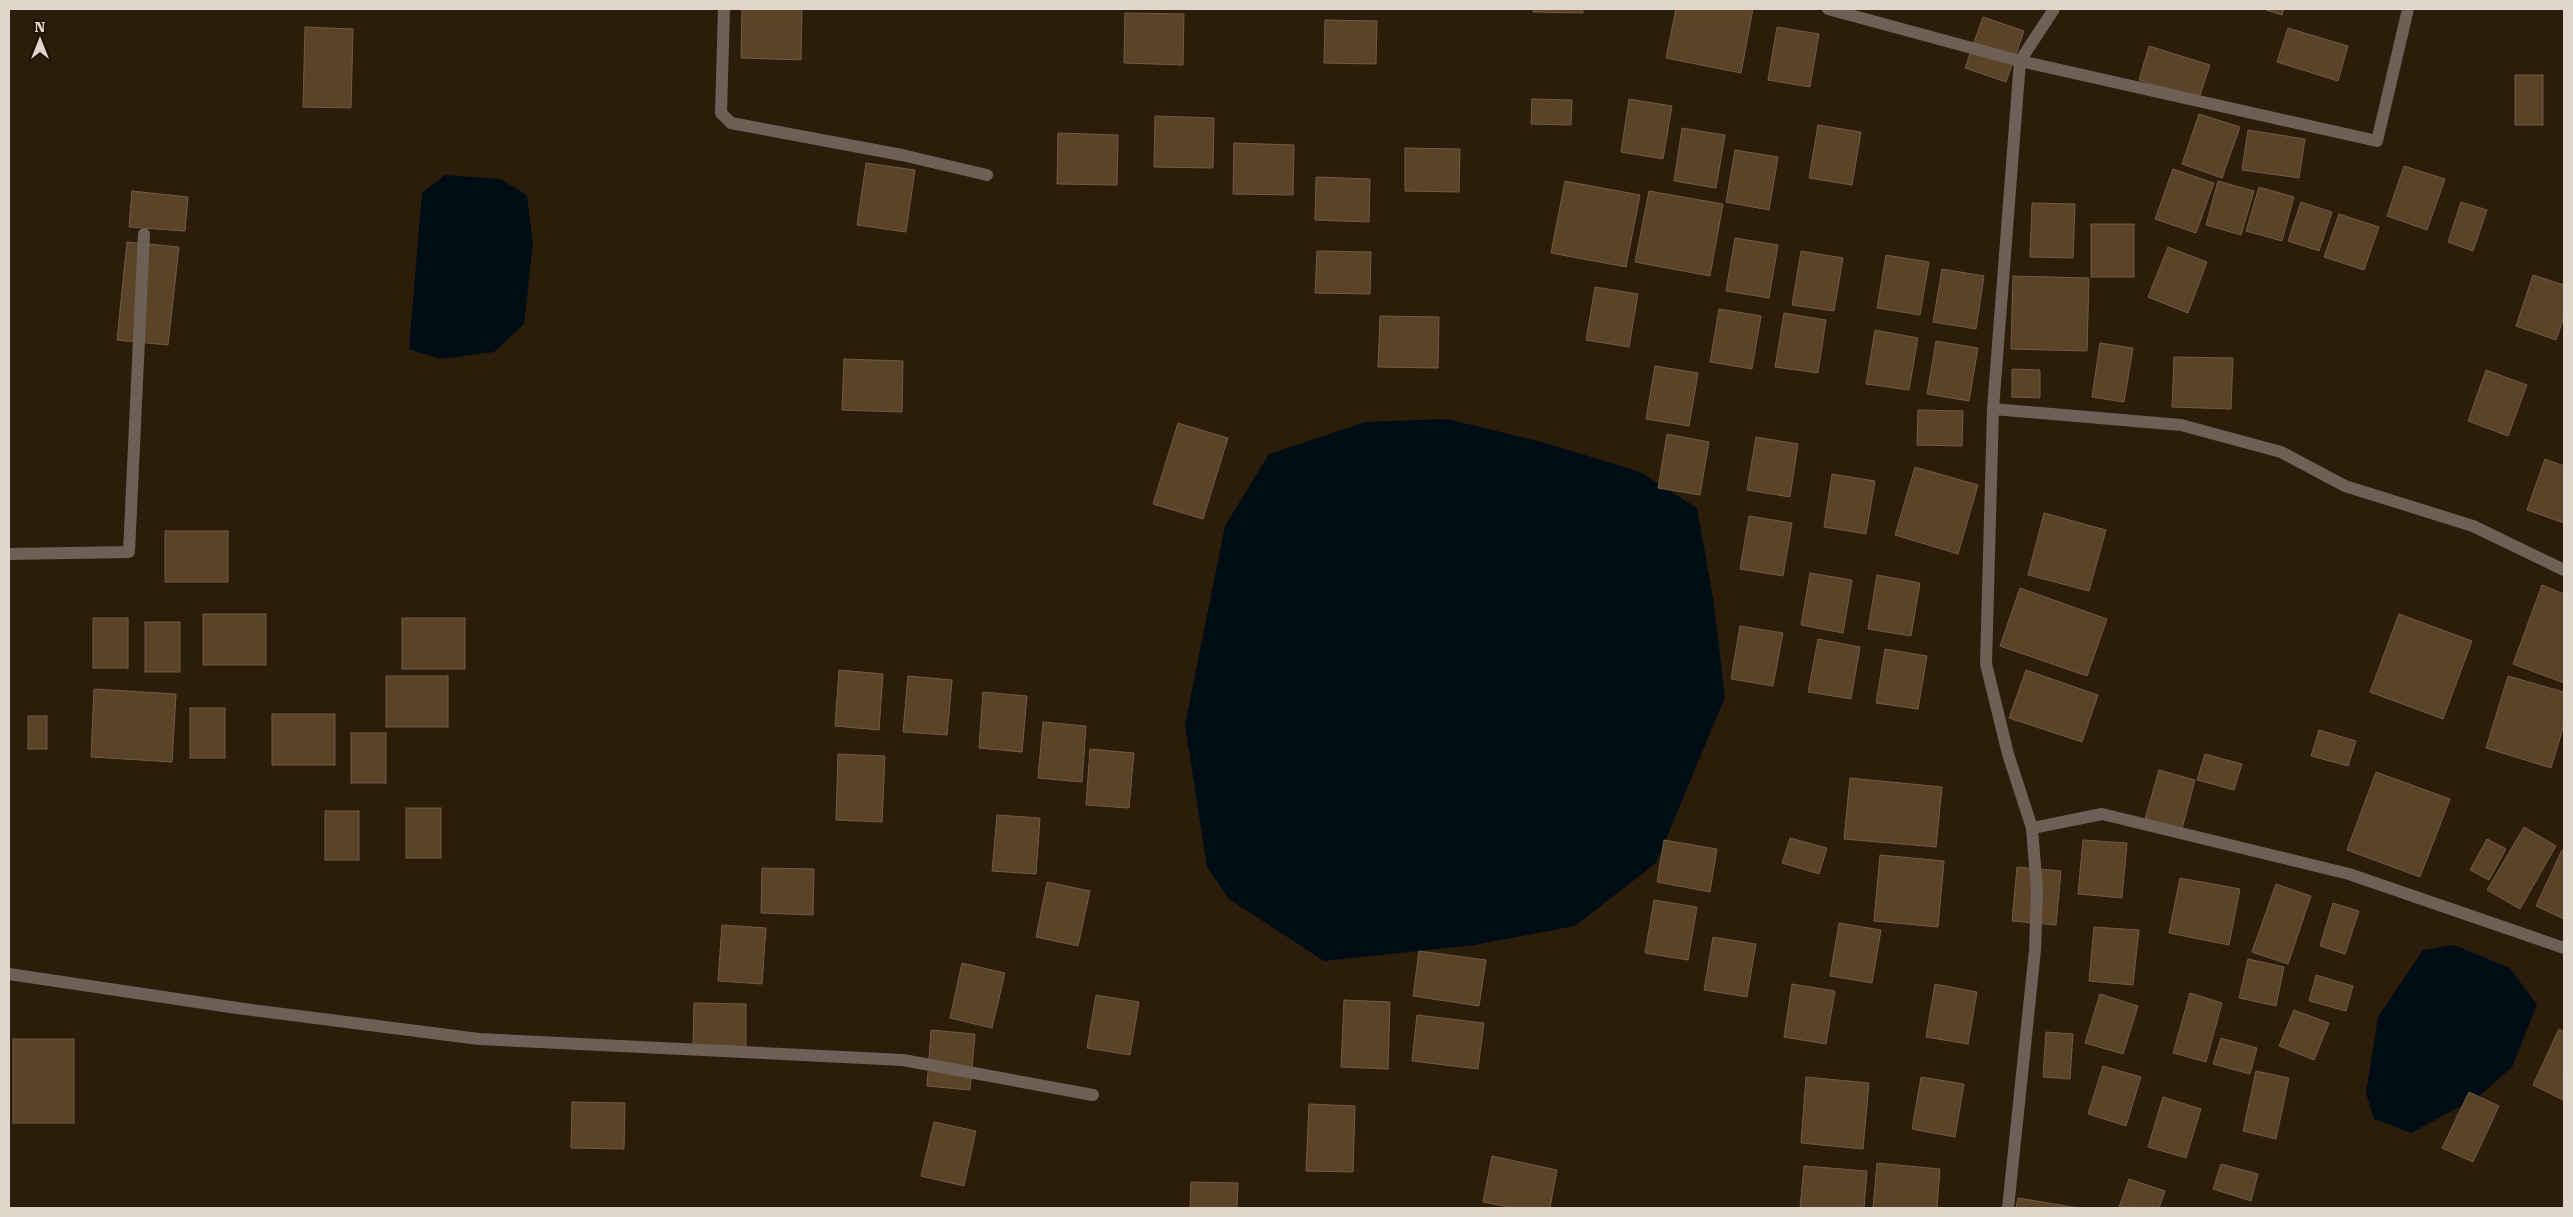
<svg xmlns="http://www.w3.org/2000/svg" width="2573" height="1217" font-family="'Roboto Serif',serif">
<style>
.water{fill:#000d14}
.building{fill:#5b4328;stroke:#6f5c48}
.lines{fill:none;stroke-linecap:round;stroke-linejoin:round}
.minor{stroke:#6d6056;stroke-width:12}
</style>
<rect width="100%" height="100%" fill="#2c1c0a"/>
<!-- water -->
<g class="water">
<path d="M 445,175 L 500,179 L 527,195 L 533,243 L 524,324 L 494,352 L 440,359 L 409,349 L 422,193 Z"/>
<path d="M 1447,419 L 1542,442 L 1640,472 L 1697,508 L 1713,598 L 1725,697 L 1656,863 L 1575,926 L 1474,945 L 1324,961 L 1229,899 L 1207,867 L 1185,725 L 1225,526 L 1269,454 L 1365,422 Z"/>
<path d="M 2454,945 L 2510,968 L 2537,1005 L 2512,1067 L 2478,1097 L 2411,1133 L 2374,1119 L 2366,1093 L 2378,1017 L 2423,950 Z"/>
</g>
<!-- building -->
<g class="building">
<path d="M 742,9 L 802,9 L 801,60 L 741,58 Z"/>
<path d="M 1533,9 L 1583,9 L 1583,13 L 1533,12 Z"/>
<path d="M 1676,9 L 1753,9 L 1741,73 L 1666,58 Z"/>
<path d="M 2263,9 L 2284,9 L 2282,15 Z"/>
<path d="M 1125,13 L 1184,14 L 1183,65 L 1124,63 Z"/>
<path d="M 1983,17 L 2024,31 L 2006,82 L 1965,68 Z"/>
<path d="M 1325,20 L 1377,21 L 1376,64 L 1324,63 Z"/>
<path d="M 305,27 L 353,29 L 351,108 L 303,107 Z"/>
<path d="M 1777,27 L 1819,34 L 1810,87 L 1768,80 Z"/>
<path d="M 2288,28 L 2348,46 L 2338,81 L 2277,62 Z"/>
<path d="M 2149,46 L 2210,65 L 2199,98 L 2139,80 Z"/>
<rect x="2515" y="75" width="28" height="50"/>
<path d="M 1532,99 L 1572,100 L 1571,125 L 1531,124 Z"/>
<path d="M 1629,99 L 1672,106 L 1663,159 L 1621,152 Z"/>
<path d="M 2199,114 L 2240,127 L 2222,178 L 2182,164 Z"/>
<path d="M 1155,116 L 1214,118 L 1213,168 L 1154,167 Z"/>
<path d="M 1818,125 L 1861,132 L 1852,185 L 1809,178 Z"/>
<path d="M 1682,128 L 1725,135 L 1716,188 L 1674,181 Z"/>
<path d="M 2248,130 L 2305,139 L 2299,178 L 2242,170 Z"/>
<path d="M 1058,133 L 1118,135 L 1117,185 L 1057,184 Z"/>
<path d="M 1234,143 L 1294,145 L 1293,195 L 1233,194 Z"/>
<path d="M 1405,148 L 1460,149 L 1459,192 L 1405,191 Z"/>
<path d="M 1735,150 L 1778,157 L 1769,210 L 1726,202 Z"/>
<path d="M 866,163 L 915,170 L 906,232 L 857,225 Z"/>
<path d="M 2404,166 L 2445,179 L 2427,230 L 2387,216 Z"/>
<path d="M 2173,169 L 2214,183 L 2196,233 L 2155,219 Z"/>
<path d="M 1316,177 L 1370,179 L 1369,222 L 1315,220 Z"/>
<path d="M 1565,181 L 1640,195 L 1626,267 L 1551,253 Z"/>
<path d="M 2218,181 L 2254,191 L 2241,235 L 2206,225 Z"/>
<path d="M 2259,187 L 2294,197 L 2282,241 L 2246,231 Z"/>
<path d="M 132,191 L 188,197 L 185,231 L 129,227 Z"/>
<path d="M 1649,191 L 1723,204 L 1710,276 L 1635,262 Z"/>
<path d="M 2301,202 L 2332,212 L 2319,251 L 2288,241 Z"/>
<path d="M 2461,202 L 2487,210 L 2473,251 L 2448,242 Z"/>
<path d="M 2032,203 L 2075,204 L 2073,258 L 2030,257 Z"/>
<path d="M 2339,214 L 2379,227 L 2364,270 L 2324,257 Z"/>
<rect x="2091" y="224" width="43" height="53"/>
<path d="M 1735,238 L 1778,245 L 1769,298 L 1726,291 Z"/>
<path d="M 127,242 L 179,247 L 168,345 L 117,340 Z"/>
<path d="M 2168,247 L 2207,262 L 2188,313 L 2148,297 Z"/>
<path d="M 1317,251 L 1371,252 L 1370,294 L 1315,293 Z"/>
<path d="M 1801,251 L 1843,258 L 1834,311 L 1792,305 Z"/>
<path d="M 1886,255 L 1929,262 L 1920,315 L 1877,308 Z"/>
<path d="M 1942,269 L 1984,276 L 1976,329 L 1933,322 Z"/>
<path d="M 2533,275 L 2564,285 L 2564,317 L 2556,340 L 2516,326 Z"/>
<path d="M 2013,276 L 2089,278 L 2087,351 L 2011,349 Z"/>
<path d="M 1595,287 L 1638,294 L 1629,347 L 1586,340 Z"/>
<path d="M 1719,309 L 1761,316 L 1752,369 L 1710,362 Z"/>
<path d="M 1784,313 L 1826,320 L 1818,373 L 1775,367 Z"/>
<path d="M 1380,316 L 1439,317 L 1438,368 L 1378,367 Z"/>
<path d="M 1875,330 L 1918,338 L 1909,390 L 1866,384 Z"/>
<path d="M 1936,341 L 1978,348 L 1969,401 L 1927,394 Z"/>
<path d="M 2100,343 L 2133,348 L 2124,402 L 2092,397 Z"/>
<path d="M 2174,357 L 2233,358 L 2231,409 L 2172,407 Z"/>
<path d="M 844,359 L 903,361 L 902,412 L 842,410 Z"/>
<path d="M 1655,366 L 1698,373 L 1689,426 L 1646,419 Z"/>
<path d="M 2012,369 L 2040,370 L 2040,398 L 2012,397 Z"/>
<path d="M 2486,370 L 2527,385 L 2508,436 L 2468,421 Z"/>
<path d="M 1918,410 L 1963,411 L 1962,446 L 1917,445 Z"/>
<path d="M 1178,423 L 1228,438 L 1203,519 L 1153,504 Z"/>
<path d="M 1667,434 L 1709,442 L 1700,495 L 1658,488 Z"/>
<path d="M 1756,437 L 1798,444 L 1790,497 L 1747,490 Z"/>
<path d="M 2545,459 L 2564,466 L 2564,523 L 2527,510 Z"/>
<path d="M 1915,467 L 1978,485 L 1958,554 L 1895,535 Z"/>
<path d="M 1832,474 L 1875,481 L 1866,534 L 1824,527 Z"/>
<path d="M 2044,513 L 2106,530 L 2089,591 L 2028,575 Z"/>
<path d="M 1749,516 L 1792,523 L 1783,576 L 1740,569 Z"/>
<rect x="165" y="531" width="63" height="51"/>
<path d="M 1810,573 L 1852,580 L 1843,633 L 1801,625 Z"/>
<path d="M 1877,575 L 1920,583 L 1911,636 L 1868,629 Z"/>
<path d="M 2542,585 L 2564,594 L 2564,683 L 2513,664 Z"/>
<path d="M 2020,588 L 2107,619 L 2087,676 L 2000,646 Z"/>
<rect x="203" y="614" width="63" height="51"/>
<path d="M 2399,614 L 2472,641 L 2443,719 L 2370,692 Z"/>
<rect x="93" y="618" width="35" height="50"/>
<rect x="402" y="618" width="63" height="51"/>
<rect x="145" y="622" width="35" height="50"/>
<path d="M 1740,626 L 1783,633 L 1773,686 L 1731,679 Z"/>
<path d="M 1818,639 L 1860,647 L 1851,699 L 1808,692 Z"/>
<path d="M 1885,649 L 1927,656 L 1918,709 L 1876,703 Z"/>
<path d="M 839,670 L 883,674 L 879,730 L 835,726 Z"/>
<path d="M 2026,670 L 2098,695 L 2082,742 L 2009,718 Z"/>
<rect x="386" y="676" width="62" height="51"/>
<path d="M 908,676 L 952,680 L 947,735 L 903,732 Z"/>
<path d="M 2508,676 L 2564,692 L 2564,725 L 2551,768 L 2486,748 Z"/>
<path d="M 94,689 L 176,694 L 172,762 L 91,757 Z"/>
<path d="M 983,692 L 1027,696 L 1022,752 L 979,748 Z"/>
<rect x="190" y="708" width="35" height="50"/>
<rect x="272" y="714" width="63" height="51"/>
<rect x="28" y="716" width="19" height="33"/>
<path d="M 1043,722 L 1086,726 L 1082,782 L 1038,778 Z"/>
<path d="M 2319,730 L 2356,741 L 2348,766 L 2311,756 Z"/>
<rect x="351" y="733" width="35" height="50"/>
<path d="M 1090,749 L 1134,753 L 1129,808 L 1086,805 Z"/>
<path d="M 838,754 L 885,756 L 882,822 L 836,820 Z"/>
<path d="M 2205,754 L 2242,764 L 2234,790 L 2197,780 Z"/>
<path d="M 2159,770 L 2195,780 L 2182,829 L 2145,819 Z"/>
<path d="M 2376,772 L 2450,799 L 2420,877 L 2347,850 Z"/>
<path d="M 1850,778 L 1942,787 L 1936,847 L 1844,839 Z"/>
<rect x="406" y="808" width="35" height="50"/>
<rect x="325" y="811" width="34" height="49"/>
<path d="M 997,815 L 1040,818 L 1036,874 L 992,871 Z"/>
<path d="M 2524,827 L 2556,846 L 2520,909 L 2487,890 Z"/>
<path d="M 1790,838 L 1827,848 L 1819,874 L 1782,863 Z"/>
<path d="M 2487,839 L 2506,849 L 2489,880 L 2470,870 Z"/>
<path d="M 1664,840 L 1717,849 L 1710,892 L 1657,882 Z"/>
<path d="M 2083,840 L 2127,843 L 2122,898 L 2078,894 Z"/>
<path d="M 2562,850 L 2564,851 L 2564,919 L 2536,906 Z"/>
<path d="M 1880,855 L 1944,861 L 1938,927 L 1874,921 Z"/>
<path d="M 2017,867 L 2061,871 L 2056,925 L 2012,921 Z"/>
<path d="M 762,868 L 814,869 L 813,915 L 761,913 Z"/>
<path d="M 2180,878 L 2240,889 L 2229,945 L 2169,933 Z"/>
<path d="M 1047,882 L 1090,891 L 1078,946 L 1036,937 Z"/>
<path d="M 2276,884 L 2311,896 L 2288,964 L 2252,952 Z"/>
<path d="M 1654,900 L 1697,907 L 1688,960 L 1645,953 Z"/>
<path d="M 2333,903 L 2359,911 L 2345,954 L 2320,946 Z"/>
<path d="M 1839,923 L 1881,930 L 1872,983 L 1830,976 Z"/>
<path d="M 722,925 L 766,928 L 762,984 L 718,981 Z"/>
<path d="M 2094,927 L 2139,930 L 2133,985 L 2089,981 Z"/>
<path d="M 1713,937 L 1756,944 L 1747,997 L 1704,990 Z"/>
<path d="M 1419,951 L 1486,960 L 1479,1006 L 1413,996 Z"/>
<path d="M 2248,959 L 2284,967 L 2276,1006 L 2239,998 Z"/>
<path d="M 962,963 L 1005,973 L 992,1028 L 950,1018 Z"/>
<path d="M 2316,975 L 2353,986 L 2346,1011 L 2309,1001 Z"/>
<path d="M 1792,984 L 1835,991 L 1826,1044 L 1784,1037 Z"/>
<path d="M 1935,984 L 1977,992 L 1968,1044 L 1926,1037 Z"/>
<path d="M 2190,993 L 2222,1003 L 2206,1062 L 2173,1053 Z"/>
<path d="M 2100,994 L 2138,1006 L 2123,1054 L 2085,1043 Z"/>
<path d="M 1096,995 L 1139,1002 L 1130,1055 L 1087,1048 Z"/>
<path d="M 1344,1000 L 1390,1002 L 1388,1069 L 1341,1067 Z"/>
<path d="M 694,1003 L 746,1004 L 746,1050 L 693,1049 Z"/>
<path d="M 2294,1010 L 2329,1023 L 2314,1060 L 2279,1046 Z"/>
<path d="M 1417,1015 L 1484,1023 L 1478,1069 L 1412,1061 Z"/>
<path d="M 2559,1029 L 2564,1032 L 2563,1100 L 2533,1085 Z"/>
<path d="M 931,1030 L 975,1034 L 970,1090 L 927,1086 Z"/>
<path d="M 2046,1032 L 2073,1034 L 2070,1079 L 2043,1077 Z"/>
<path d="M 2221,1038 L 2257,1048 L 2250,1074 L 2213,1064 Z"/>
<rect x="13" y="1039" width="61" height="84"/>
<path d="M 2103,1066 L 2141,1077 L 2126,1126 L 2088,1114 Z"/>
<path d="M 2256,1071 L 2289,1078 L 2276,1139 L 2243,1131 Z"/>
<path d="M 1806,1077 L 1869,1083 L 1863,1149 L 1801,1143 Z"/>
<path d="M 1921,1077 L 1964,1084 L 1955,1137 L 1912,1129 Z"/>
<path d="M 2469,1092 L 2499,1106 L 2473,1162 L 2442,1148 Z"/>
<path d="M 2163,1097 L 2201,1109 L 2186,1158 L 2148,1147 Z"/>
<path d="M 572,1102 L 625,1103 L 624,1149 L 571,1148 Z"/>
<path d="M 1309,1104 L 1355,1106 L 1353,1172 L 1306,1171 Z"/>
<path d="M 934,1122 L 976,1131 L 964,1186 L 921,1176 Z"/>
<path d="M 1492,1156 L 1557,1170 L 1550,1208 L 1514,1208 L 1483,1202 Z"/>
<path d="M 1877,1163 L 1940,1169 L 1937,1208 L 1873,1208 Z"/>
<path d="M 2221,1164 L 2258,1174 L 2251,1201 L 2213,1189 Z"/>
<path d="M 1804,1166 L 1867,1171 L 1864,1208 L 1800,1208 Z"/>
<path d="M 2129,1179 L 2165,1191 L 2159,1208 L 2119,1207 Z"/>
<path d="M 1191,1182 L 1238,1183 L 1237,1208 L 1190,1208 Z"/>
<path d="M 2018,1198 L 2079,1208 L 2016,1208 Z"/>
</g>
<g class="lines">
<!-- minor -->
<g class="minor">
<path d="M 724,9 L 721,113 L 731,123 L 902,155 L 987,175"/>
<path d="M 1828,9 L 2020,61 L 2377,141 L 2408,9"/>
<path d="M 1993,409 L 2181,425 L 2281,452 L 2345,486 L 2473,526 L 2564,570"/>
<path d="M 9,554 L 129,552 L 144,234"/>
<path d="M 2032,828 L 2102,814 L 2349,874 L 2564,948"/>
<path d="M 9,974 L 237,1008 L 479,1039 L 903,1060 L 1093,1095"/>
<path d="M 2008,1208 L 2035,950 L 2037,890 L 2032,828 L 2008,754 L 1986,664 L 1993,409 L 2020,61 L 2054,9"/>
</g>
</g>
<!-- border -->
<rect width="2573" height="1217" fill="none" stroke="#e1d6cb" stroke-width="20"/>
<!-- north arrow -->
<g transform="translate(40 40)" stroke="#221303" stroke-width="4" paint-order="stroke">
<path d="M0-4L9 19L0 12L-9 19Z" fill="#e1d6cb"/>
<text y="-8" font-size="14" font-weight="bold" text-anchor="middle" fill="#e1d6cb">N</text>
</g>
</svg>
